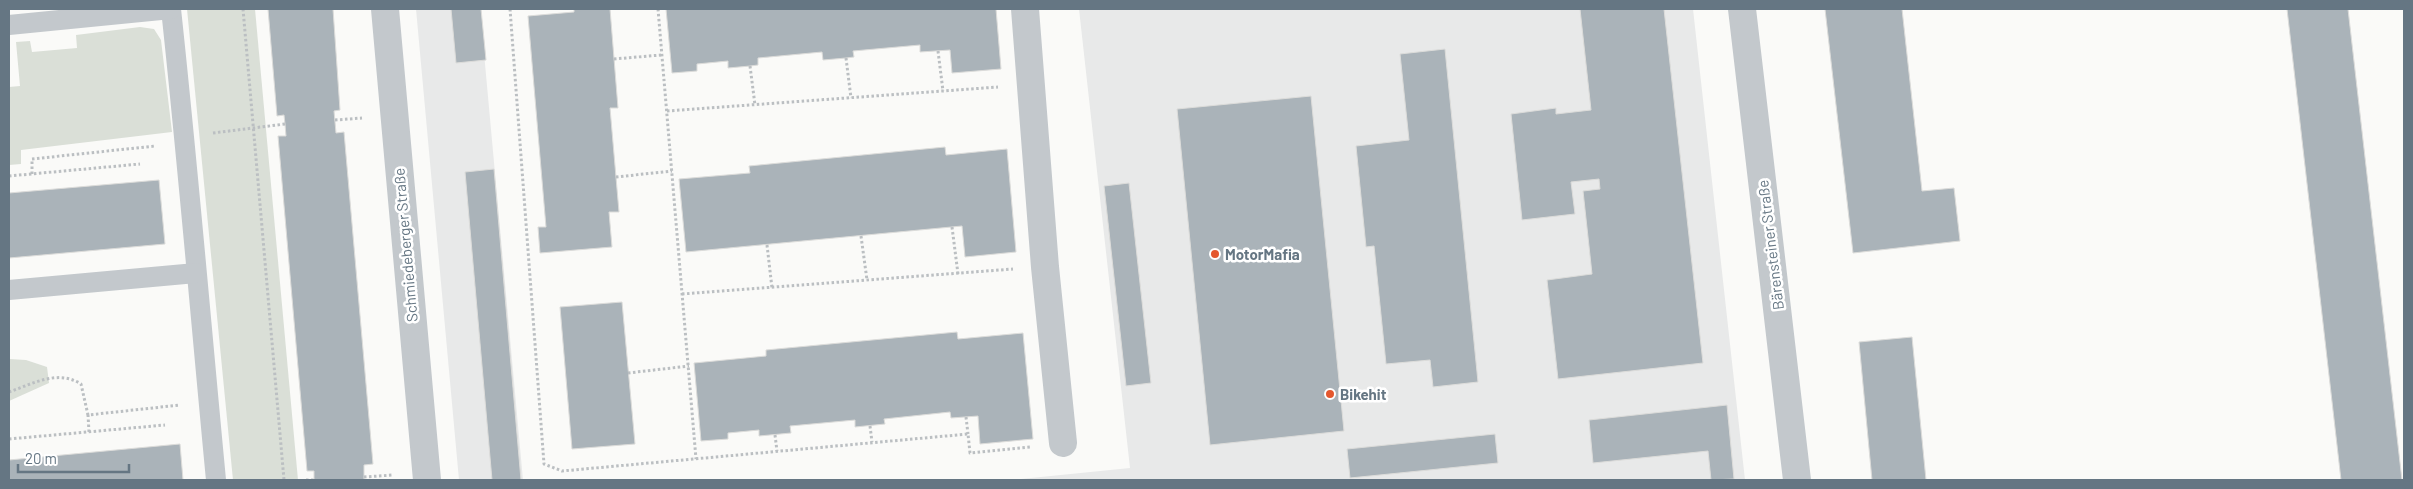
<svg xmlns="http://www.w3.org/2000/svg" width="2413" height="489" font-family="Barlow,sans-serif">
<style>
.built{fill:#e8e9e9}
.green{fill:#dadfd7}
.building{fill:#aab3b9;stroke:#dcdcda}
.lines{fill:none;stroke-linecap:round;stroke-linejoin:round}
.path{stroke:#bbbfc2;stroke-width:3;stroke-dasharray:2.5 2.5;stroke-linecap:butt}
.service{stroke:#c3c8cc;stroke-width:20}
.minor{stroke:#c3c8cc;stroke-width:28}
.poi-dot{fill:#e4572e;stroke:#fff;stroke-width:2}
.labels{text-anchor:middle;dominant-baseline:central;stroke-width:5;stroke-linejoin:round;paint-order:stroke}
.street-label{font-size:15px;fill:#657683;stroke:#fff}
.poi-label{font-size:15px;font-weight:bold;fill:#657683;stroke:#fff;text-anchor:start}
</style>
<rect width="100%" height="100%" fill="#fafaf8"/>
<!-- built -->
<g class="built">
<path d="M 416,9 L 480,9 L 523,480 L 459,480 Z"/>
<path d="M 1079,9 L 1693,9 L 1745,480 L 1012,480 L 1130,468 Z"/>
</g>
<!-- green -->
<g class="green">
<path d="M 187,9 L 255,9 L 298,480 L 233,480 Z"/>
<path d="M 140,27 L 154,29 L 161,40 L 172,132 L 21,150 L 21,164 L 9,165 L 9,87 L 20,86 L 16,42 L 30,41 L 32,52 L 77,48 L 76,35 Z"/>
<path d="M 9,359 L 26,360 L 47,367 L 49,383 L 9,401 Z"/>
</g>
<!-- building -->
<g class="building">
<path d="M 268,9 L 333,9 L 340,110 L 334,111 L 336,133 L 344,132 L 373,464 L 364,465 L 364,480 L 314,480 L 314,471 L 307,471 L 278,136 L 286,136 L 285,124 L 284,115 L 277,116 Z"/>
<path d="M 451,9 L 481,9 L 486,60 L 456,63 Z"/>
<path d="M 574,9 L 610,9 L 618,108 L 610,108 L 619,212 L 609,212 L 612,247 L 540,253 L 538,227 L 546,227 L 528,16 L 574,12 Z"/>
<path d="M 666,9 L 996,9 L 1001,69 L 952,73 L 950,50 L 920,52 L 920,45 L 853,51 L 854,57 L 846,58 L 823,60 L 822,52 L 758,58 L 758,65 L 750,66 L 728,68 L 728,61 L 697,64 L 697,71 L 672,73 Z"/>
<path d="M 1580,9 L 1664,9 L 1703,363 L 1558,379 L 1547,280 L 1592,274 L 1583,191 L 1600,189 L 1599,179 L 1571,182 L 1575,214 L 1522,220 L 1511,114 L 1556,108 L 1556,114 L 1591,110 Z"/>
<path d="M 1825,9 L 1902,9 L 1922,191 L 1954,188 L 1960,241 L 1853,253 Z"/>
<path d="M 2287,9 L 2348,9 L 2402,480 L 2341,480 Z"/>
<path d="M 1445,49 L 1478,382 L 1433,387 L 1430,360 L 1386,364 L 1374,246 L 1366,247 L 1356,146 L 1409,140 L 1400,54 Z"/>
<path d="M 1311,96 L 1344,431 L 1210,445 L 1177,109 Z"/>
<path d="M 945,147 L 946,155 L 1007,149 L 1016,252 L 965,257 L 962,226 L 686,252 L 679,179 L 750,173 L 749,166 Z"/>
<path d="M 494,169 L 521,480 L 492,480 L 465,172 Z"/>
<path d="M 159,180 L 165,244 L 9,258 L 9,193 Z"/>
<path d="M 1129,183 L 1151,383 L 1126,386 L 1104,186 Z"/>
<path d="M 622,302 L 635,444 L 572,449 L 560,307 Z"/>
<path d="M 957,332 L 958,339 L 1023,333 L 1033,439 L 980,444 L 978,416 L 951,418 L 950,412 L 884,419 L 885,424 L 855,427 L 855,420 L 790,426 L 791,433 L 759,436 L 759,430 L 728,433 L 728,439 L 701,441 L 694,363 L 766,356 L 766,350 Z"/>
<path d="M 1912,337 L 1926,480 L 1872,480 L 1859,342 Z"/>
<path d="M 1727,405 L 1734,479 L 1711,480 L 1708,451 L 1593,463 L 1589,420 Z"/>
<path d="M 1495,434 L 1498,463 L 1350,478 L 1347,449 Z"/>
<path d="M 180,444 L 183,480 L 9,480 L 9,460 Z"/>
</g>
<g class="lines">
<!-- path -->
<g class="path">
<path d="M 243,9 L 284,480"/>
<path d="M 510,9 L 544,464 L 562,471 L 968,434 L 970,453 L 1030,447"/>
<path d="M 658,9 L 696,459"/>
<path d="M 938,51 L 943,91"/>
<path d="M 846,58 L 851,98"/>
<path d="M 614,59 L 661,55"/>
<path d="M 750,66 L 755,105"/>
<path d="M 667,111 L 998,87"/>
<path d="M 335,120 L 362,118"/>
<path d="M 213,133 L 285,124"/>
<path d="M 32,174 L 32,159 L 155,146"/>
<path d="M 9,176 L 140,164"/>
<path d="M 616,177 L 672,171"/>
<path d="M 952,227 L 958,274"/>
<path d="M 861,236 L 867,280"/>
<path d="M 767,245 L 772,288"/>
<path d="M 682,294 L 1013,269"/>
<path d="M 628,373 L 689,366"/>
<path d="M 9,392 C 32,384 58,369 81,384 L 88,415"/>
<path d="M 966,417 L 968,434"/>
<path d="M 870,426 L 872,442"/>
<path d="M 89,432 L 88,415 L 180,405"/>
<path d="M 775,435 L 777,451"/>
<path d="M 9,439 L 165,425"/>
<path d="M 364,477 L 393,475"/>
<path d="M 306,480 L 314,480"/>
</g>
<!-- service -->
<g class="service">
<path d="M 171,9 C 188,166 201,323 216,480"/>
<path d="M 9,25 L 171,9"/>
<path d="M 9,290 L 196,273"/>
</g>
<!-- minor -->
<g class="minor">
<path d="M 385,9 L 427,480"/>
<path d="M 1025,9 L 1045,267 L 1063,443"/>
<path d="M 1742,9 L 1797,480"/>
</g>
</g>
<!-- markers -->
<g class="poi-dot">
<circle cx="1215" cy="254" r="5"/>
<circle cx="1330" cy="394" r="5"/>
</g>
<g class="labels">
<!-- street labels -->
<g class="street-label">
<text transform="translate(405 245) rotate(-95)">Schmiedeberger Straße</text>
<text transform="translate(1770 245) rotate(-97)">Bärensteiner Straße</text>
</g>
<!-- poi labels -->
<g class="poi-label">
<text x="1225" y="254">MotorMafia</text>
<text x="1340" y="394">Bikehit</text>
</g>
</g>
<!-- border -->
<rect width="2413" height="489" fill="none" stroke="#657683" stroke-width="20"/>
<!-- scale -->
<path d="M18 464v8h111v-8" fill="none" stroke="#657683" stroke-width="2.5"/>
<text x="25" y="464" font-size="15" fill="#657683" stroke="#ffffff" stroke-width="4" paint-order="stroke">20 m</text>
</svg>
